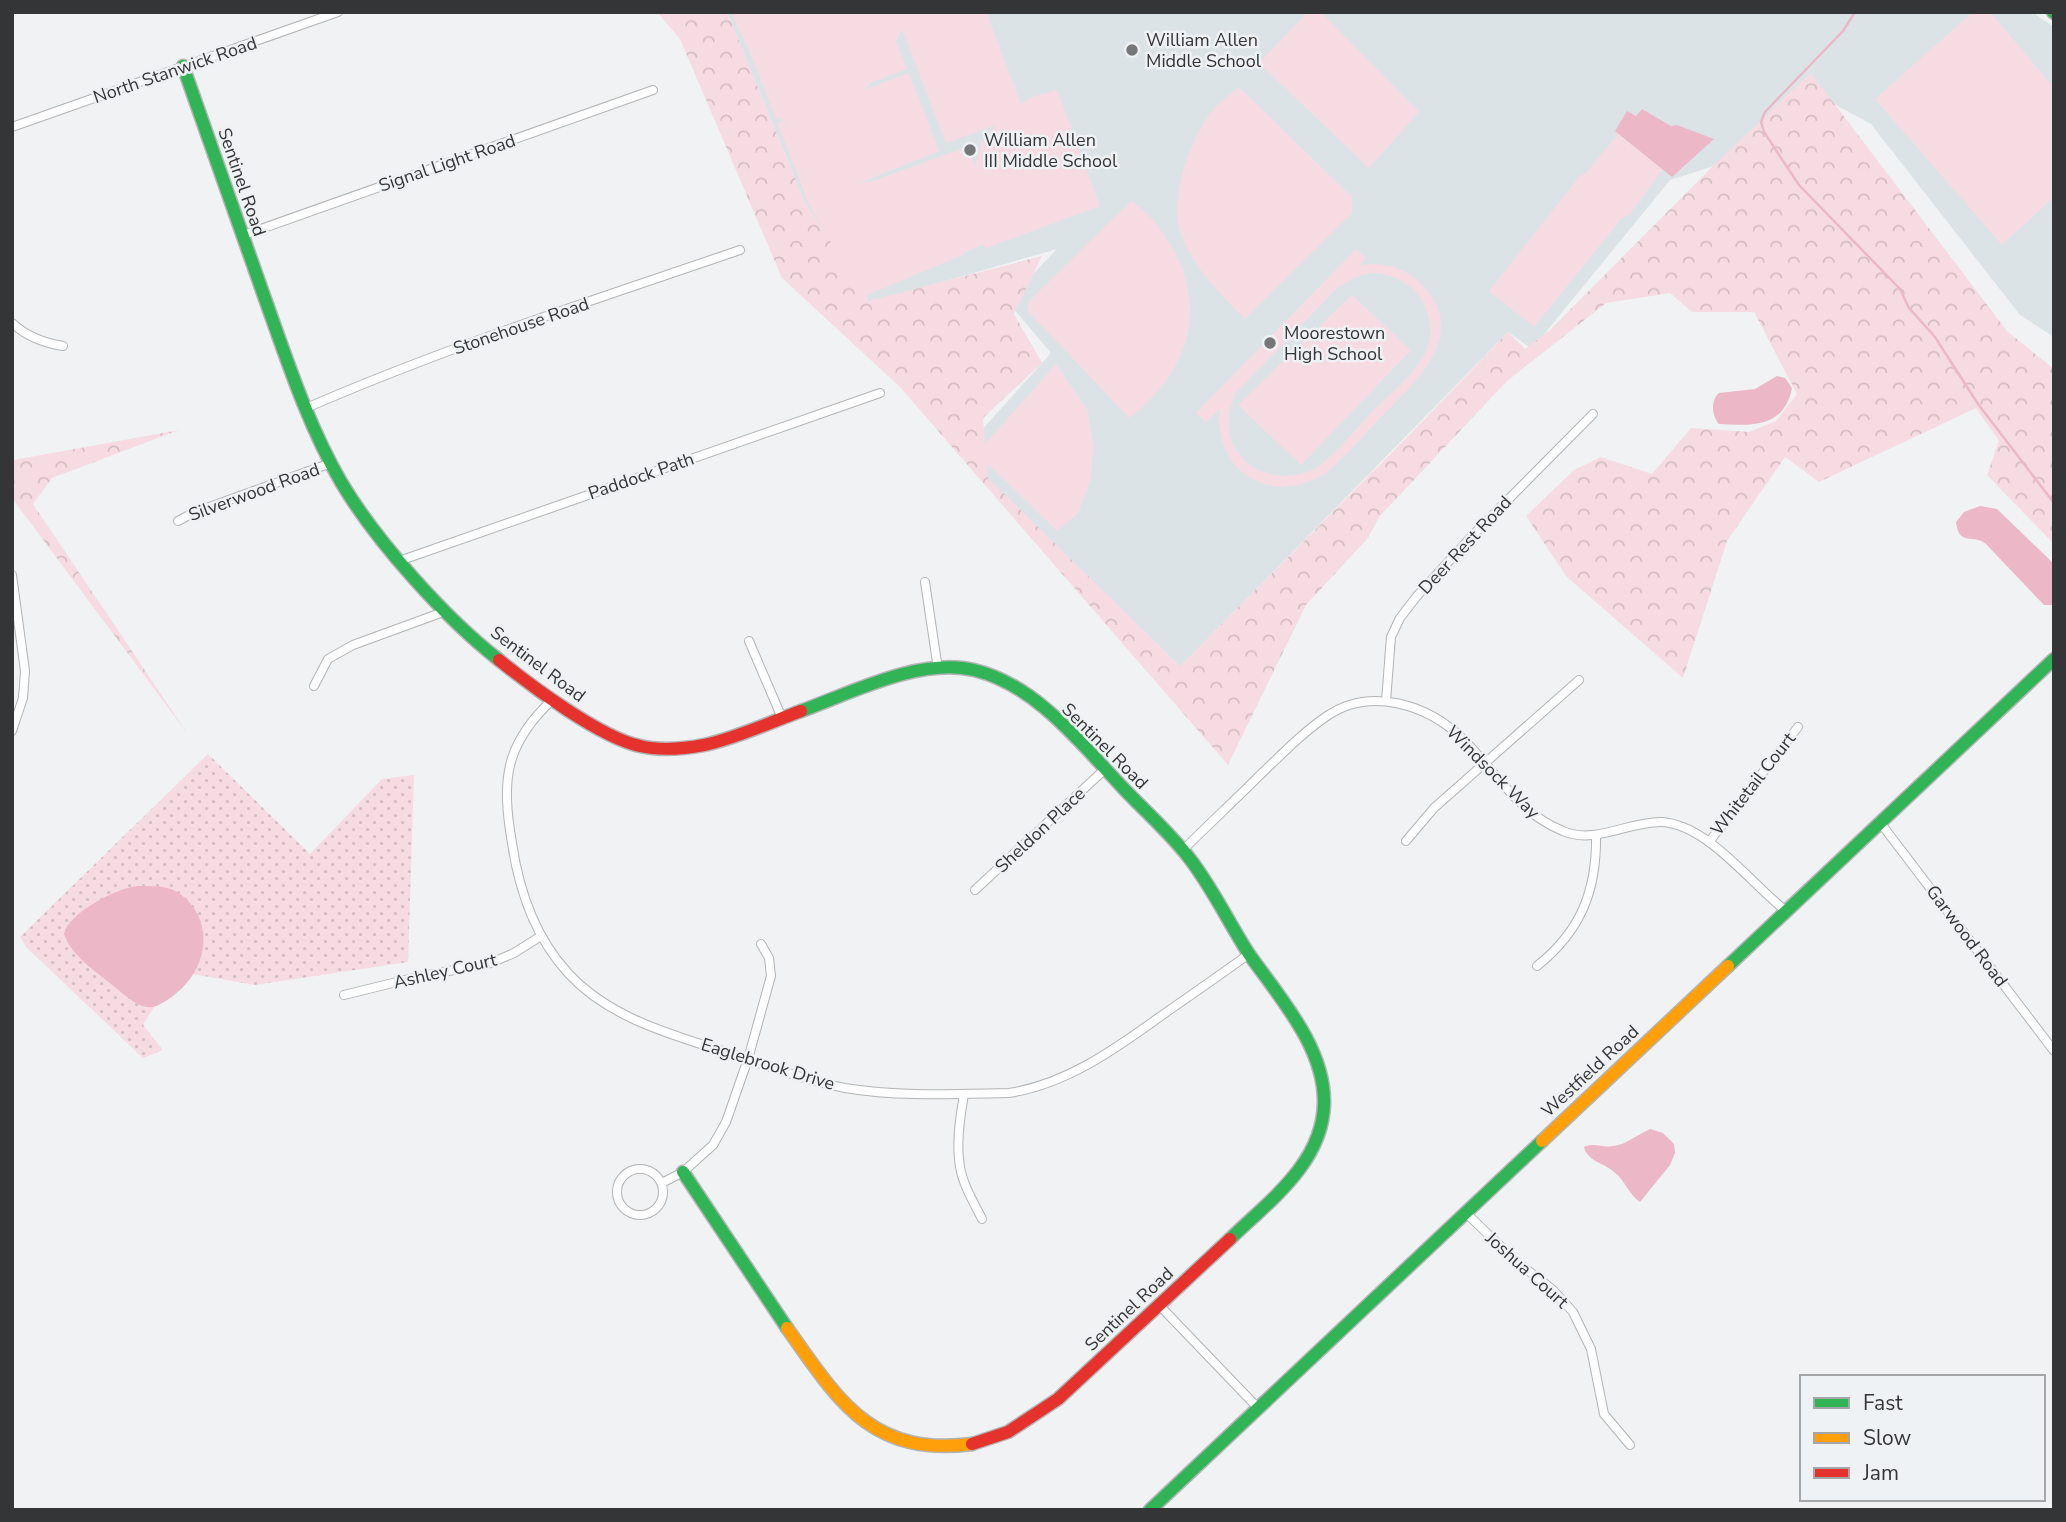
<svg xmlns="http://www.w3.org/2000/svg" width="2066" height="1522" font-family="'Nunito Sans',sans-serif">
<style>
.built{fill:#dce3e6}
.grass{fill:url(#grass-dots)}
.forest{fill:url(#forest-crowns)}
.garden{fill:#f7dbe2;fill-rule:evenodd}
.water{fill:#ecb7c6}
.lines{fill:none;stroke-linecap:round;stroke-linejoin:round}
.stream{stroke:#ecb7c6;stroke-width:2.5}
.street-casing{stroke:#b2b4b5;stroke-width:10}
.fast-casing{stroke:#b2b4b5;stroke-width:15}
.slow-casing{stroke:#b2b4b5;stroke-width:15}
.jam-casing{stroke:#b2b4b5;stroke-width:15}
.street{stroke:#fdfdfd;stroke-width:8}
.fast{stroke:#30b455;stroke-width:12}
.slow{stroke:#ff9f0a;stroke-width:12}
.jam{stroke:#e5322d;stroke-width:12}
.poi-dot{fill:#767778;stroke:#eff2f4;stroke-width:2.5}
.labels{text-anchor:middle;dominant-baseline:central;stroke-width:5;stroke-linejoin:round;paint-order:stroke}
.poi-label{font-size:18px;fill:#343536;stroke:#eff2f4;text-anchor:start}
.street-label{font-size:18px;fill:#343536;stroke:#eff2f4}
</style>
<defs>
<pattern id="grass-dots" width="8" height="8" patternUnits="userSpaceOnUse" patternTransform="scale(1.75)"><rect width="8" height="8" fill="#f7dbe2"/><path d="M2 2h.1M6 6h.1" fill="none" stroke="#d4bdc2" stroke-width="1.8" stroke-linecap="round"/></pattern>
<pattern id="forest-crowns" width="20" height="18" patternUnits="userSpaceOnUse" patternTransform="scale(1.75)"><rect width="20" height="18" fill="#f7dbe2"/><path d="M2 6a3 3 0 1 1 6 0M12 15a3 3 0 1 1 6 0" fill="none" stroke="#d4bdc2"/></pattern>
</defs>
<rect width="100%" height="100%" fill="#f0f2f3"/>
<!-- built -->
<path class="built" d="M 727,12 L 2032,12 L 2054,27 L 2054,337 L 2020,315 L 1871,124 L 1799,85 L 1720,164 L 1670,180 L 1532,349 L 1508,332 L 1180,667 L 960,454 L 1051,353 L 1007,301 L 1057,249 L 859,306 L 808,210 Z"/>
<!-- grass -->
<path class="grass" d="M 208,754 L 310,854 L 382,779 L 414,775 L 408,962 L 255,985 L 187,973 L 160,997 L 143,1025 L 163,1050 L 143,1058 L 26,947 L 20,937 Z"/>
<!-- forest -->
<g class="forest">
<path d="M 657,12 L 727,12 L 805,202 L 869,301 L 1042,256 L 1014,314 L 1042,363 L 983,418 L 988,478 L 1180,666 L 1419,425 L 1508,332 L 1525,349 L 1551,329 L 1712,167 L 1811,73 L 2007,331 L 2054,369 L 2054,544 L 1987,475 L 1999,441 L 1976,408 L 1819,482 L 1785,457 L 1727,541 L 1683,678 L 1567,577 L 1526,516 L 1574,470 L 1601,457 L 1652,474 L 1691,428 L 1749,432 L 1776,421 L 1797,394 L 1754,312 L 1692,312 L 1670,293 L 1606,303 L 1507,381 L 1379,517 L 1368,538 L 1306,605 L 1228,765 L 900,387 L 782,278 L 680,39 Z"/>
<path d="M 179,430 L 52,478 L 33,504 L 187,733 L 12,498 L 12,457 L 14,460 Z"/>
</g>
<!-- garden -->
<g class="garden">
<path d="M 731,12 L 986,12 L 1021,104 L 1032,97 L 1057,90 L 1100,206 L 986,248 L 984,244 L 965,252 L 965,254 L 862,297 L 808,202 L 778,124 L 782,121 L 780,118 L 776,119 L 752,57 ZM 902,29 L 946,143 L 996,125 L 982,141 L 975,167 L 967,147 L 873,181 L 859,183 L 939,151 L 909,73 L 864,90 L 870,83 L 907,69 L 896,41 Z"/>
<path d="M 1308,12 L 1321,12 L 1419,112 L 1369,168 L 1259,63 Z"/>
<path d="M 1973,12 L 1990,12 L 2050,83 L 2054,81 L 2054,197 L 2002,245 L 1875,99 Z"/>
<path d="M 1239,87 L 1352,197 L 1352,213 L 1245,319 C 1221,294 1193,268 1181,234 C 1168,199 1190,141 1211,112 C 1219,103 1230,95 1239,87 Z"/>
<path d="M 1618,134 L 1663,169 L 1630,214 L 1621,219 L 1534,327 L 1489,291 L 1580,176 L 1586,173 Z"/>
<path d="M 1131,201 C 1150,214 1158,225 1170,244 C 1210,310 1187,373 1129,418 L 1027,310 L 1029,301 Z"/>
<path d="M 1356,249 L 1366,258 L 1360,265 C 1384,262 1406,267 1423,286 C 1469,336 1416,381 1382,416 C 1364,435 1346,456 1326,473 C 1274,508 1212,472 1220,409 L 1206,422 L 1196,413 ZM 1371,273 C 1389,273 1406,280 1418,295 C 1430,311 1434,332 1426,351 C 1417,373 1386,397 1369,415 C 1352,433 1336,454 1316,468 C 1263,495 1208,448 1236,393 L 1337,288 L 1355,277 Z"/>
<path d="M 1352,295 L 1411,350 L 1301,465 L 1238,405 Z"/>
<path d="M 1056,364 L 1087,409 L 1094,447 L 1090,482 L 1078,513 L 1057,531 L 977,453 Z"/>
</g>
<!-- water -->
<g class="water">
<path d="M 1642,109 L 1671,126 L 1677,125 L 1714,139 L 1672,177 L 1615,131 L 1627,111 L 1636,116 Z"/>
<path d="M 1777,376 L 1785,378 L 1792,388 C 1784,428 1752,426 1719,424 C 1712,416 1710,401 1719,393 L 1755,389 Z"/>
<path d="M 1980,506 L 1997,509 L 2054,564 L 2052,605 L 2044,605 L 1985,543 C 1971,534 1959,546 1956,522 L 1964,512 Z"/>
<path d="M 137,886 C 150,886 167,885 179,893 C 214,918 209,964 180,990 C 173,996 162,1005 153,1007 C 137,1009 122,992 111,984 C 94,970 71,955 64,934 C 68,913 117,888 137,886 Z"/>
<path d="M 1650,1129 L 1663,1133 L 1674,1144 L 1675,1153 L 1670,1165 L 1640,1202 C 1629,1195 1625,1180 1614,1172 C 1603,1162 1588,1162 1584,1147 C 1594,1142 1602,1148 1613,1146 C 1626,1145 1638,1134 1650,1129 Z"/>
</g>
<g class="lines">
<!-- stream -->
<path class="stream" d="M 1855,12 L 1843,31 L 1765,112 L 1761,122 L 1764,132 L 1799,185 L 1900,289 L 1909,308 L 1935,337 L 1978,404 L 2054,503"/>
<defs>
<g id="street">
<path d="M 12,127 L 338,12"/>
<path d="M 241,236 L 653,90"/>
<path d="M 12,323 C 27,337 44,343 63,346"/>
<path d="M 304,409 C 446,347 594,300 740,250"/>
<path d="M 178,521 L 193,513 L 331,463"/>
<path d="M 402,560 L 880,393"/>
<path d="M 12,575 L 25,671 L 23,698 L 12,731"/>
<path d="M 925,582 L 938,669"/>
<path d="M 749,641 L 782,718"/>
<path d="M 314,686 L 328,659 L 353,645 L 446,611"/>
<path d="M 553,699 C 505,744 501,779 512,843 C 519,891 535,937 568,973 C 612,1021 678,1036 738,1056 C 773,1068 809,1081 845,1088 C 899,1097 955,1094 1009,1093 C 1067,1084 1115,1049 1161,1016 C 1191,995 1220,975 1249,954"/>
<path d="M 1386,701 L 1391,637 L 1400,618 L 1417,596 L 1474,534 L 1593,414"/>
<path d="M 1879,821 L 2054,1051"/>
<path d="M 1406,841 L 1434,808 L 1579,680"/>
<path d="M 1709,842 L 1798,727"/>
<path d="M 1183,850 C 1208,825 1234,801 1259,776 C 1281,755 1302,733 1327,716 C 1371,686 1428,705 1463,739 C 1497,772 1516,812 1563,831 C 1595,845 1629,821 1662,822 C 1708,825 1750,883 1785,910"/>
<path d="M 975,890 L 1104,770"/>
<path d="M 1537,966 C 1581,931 1597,890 1596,835"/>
<path d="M 344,995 L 417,977 L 491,963 L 514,953 L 541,936"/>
<path d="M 964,1094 C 960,1118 956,1143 960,1167 C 963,1185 974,1203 982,1219"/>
<circle cx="640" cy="1192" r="23"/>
<path d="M 662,1183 L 683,1172 L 713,1145 L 726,1122 L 748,1059 L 771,976 L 769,958 L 761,944"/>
<path d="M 1465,1212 L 1516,1261 L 1553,1290 L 1573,1312 L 1591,1349 L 1604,1414 L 1630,1445"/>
<path d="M 1160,1306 L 1257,1407"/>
</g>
<g id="fast">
<path d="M 2053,12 L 2054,13"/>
<path d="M 183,66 C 210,143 237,219 264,296 C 287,360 307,423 341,482 C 376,541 445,618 499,660"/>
<path d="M 801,711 C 851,693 920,657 974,670 C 1037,685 1082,745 1125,790 C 1147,813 1171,834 1190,859 C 1213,889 1229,923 1249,954 C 1279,997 1325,1047 1324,1103 C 1323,1163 1269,1201 1230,1239"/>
<path d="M 1728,966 L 2054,659"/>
<path d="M 683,1172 L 787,1328"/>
<path d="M 1150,1510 L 1542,1141"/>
</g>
<g id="slow">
<path d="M 1542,1141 L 1728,966"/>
<path d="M 787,1328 C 838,1400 871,1457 972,1444"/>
</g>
<g id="jam">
<path d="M 499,660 C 531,686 601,738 640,746 C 661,751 683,749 704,745 C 734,739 771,722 801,711"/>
<path d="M 972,1444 L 1008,1432 L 1058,1399 L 1230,1239"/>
</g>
</defs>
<!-- street casing -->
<use href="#street" class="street-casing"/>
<!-- fast casing -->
<use href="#fast" class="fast-casing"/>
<!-- slow casing -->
<use href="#slow" class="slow-casing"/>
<!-- jam casing -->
<use href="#jam" class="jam-casing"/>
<!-- street -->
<use href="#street" class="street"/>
<!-- fast -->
<use href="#fast" class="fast"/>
<!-- slow -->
<use href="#slow" class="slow"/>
<!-- jam -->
<use href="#jam" class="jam"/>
</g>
<!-- markers -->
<g class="poi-dot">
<circle cx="1132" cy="50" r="7"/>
<circle cx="970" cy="150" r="7"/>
<circle cx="1270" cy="343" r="7"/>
</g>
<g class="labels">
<!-- poi labels -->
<g class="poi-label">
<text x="1146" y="40">William Allen<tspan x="1146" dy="21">Middle School</tspan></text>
<text x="984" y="140">William Allen<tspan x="984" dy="21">III Middle School</tspan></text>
<text x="1284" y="333">Moorestown<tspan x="1284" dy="21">High School</tspan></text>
</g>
<!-- street labels -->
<g class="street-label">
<text transform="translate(175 70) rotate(-19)">North Stanwick Road</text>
<text transform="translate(447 163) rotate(-19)">Signal Light Road</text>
<text transform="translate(242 182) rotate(71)">Sentinel Road</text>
<text transform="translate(521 326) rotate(-19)">Stonehouse Road</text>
<text transform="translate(641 476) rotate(-19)">Paddock Path</text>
<text transform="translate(254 492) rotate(-20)">Silverwood Road</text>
<text transform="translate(1465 545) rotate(-47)">Deer Rest Road</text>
<text transform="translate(538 664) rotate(37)">Sentinel Road</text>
<text transform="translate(1105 746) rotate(45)">Sentinel Road</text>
<text transform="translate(1493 772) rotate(45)">Windsock Way</text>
<text transform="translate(1753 784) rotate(-52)">Whitetail Court</text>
<text transform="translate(1040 830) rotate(-43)">Sheldon Place</text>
<text transform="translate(1967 936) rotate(53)">Garwood Road</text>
<text transform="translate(445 971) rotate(-13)">Ashley Court</text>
<text transform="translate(768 1064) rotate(17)">Eaglebrook Drive</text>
<text transform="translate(1590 1071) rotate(-43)">Westfield Road</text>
<text transform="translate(1527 1270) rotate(42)">Joshua Court</text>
<text transform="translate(1129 1309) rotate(-43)">Sentinel Road</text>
</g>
</g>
<!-- border -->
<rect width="2066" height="1522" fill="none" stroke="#343536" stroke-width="28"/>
<!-- legend -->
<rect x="1800" y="1375" width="245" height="126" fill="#eff2f4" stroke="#a4a6a8" stroke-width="2"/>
<rect x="1814" y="1398" width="35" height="10" fill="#30b455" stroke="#a4a6a8" stroke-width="2"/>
<text x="1863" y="1410" font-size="21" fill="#343536">Fast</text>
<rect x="1814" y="1433" width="35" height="10" fill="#ff9f0a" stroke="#a4a6a8" stroke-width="2"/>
<text x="1863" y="1445" font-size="21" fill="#343536">Slow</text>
<rect x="1814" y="1468" width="35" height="10" fill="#e5322d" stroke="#a4a6a8" stroke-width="2"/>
<text x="1863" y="1480" font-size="21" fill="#343536">Jam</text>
</svg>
